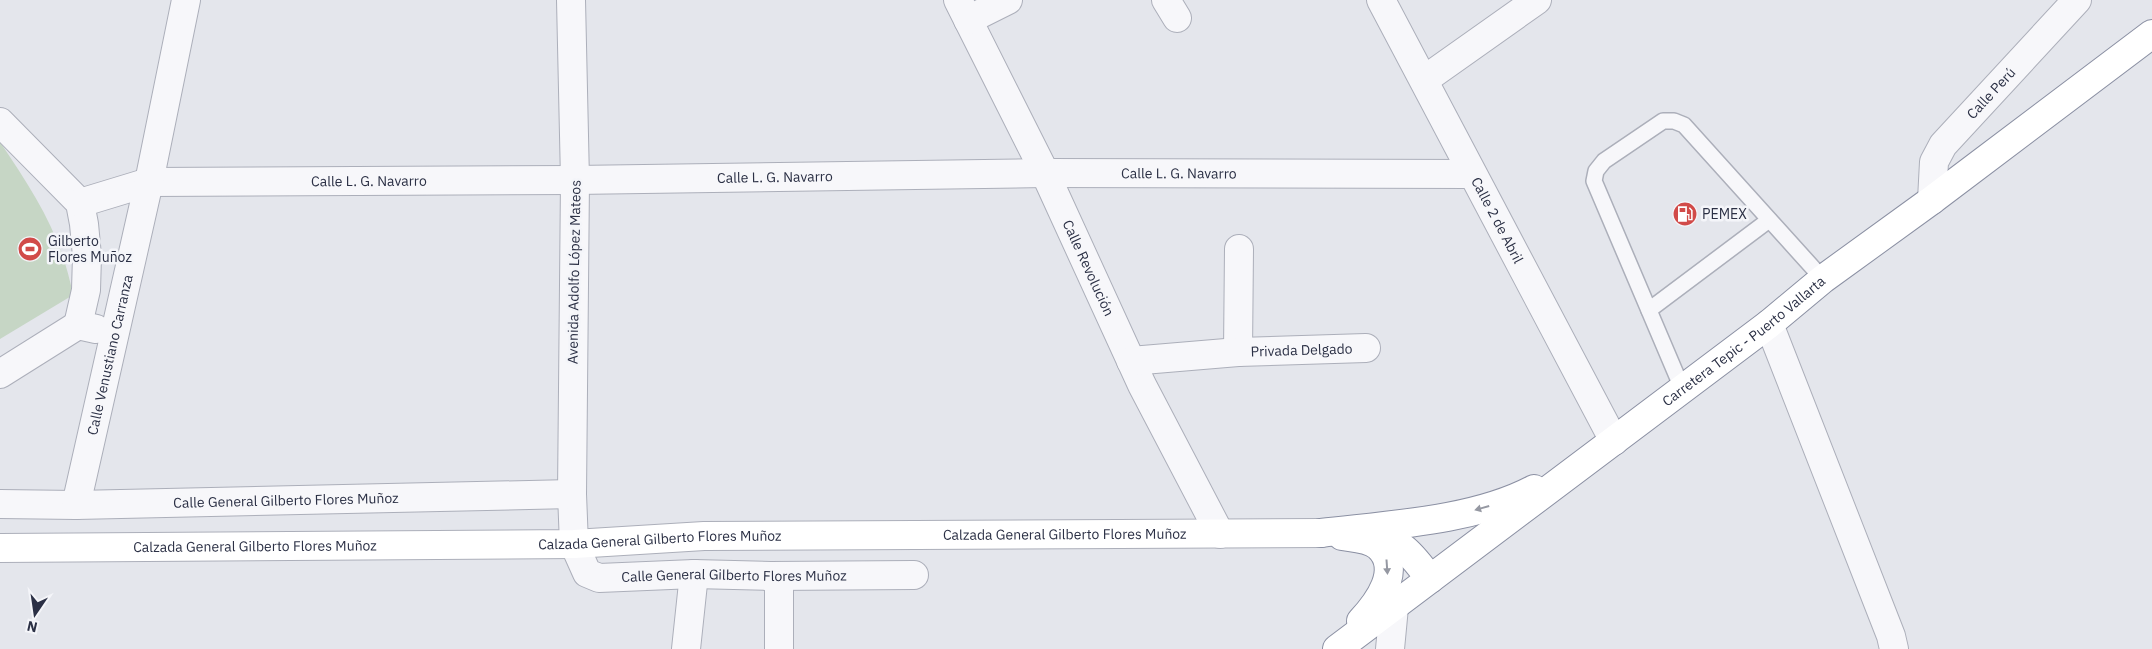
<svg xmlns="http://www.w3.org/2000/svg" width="2152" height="649" font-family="'IBM Plex Sans',sans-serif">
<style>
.green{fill:#c6d6c5}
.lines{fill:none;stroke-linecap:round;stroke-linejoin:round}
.lane-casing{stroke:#acafba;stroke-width:18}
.street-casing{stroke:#acafba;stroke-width:30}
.secondary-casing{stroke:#acafba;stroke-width:30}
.highway-casing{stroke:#8b90a3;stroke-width:30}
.lane{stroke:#f7f7fa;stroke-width:15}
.street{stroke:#f7f7fa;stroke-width:28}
.secondary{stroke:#fff;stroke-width:28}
.highway{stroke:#fff;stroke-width:28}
.oneway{fill:#9598a2}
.labels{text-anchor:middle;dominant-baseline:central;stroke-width:5;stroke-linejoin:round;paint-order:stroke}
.street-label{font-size:14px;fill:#2b3045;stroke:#f4f5f9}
.poi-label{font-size:14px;fill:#2b3045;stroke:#f4f5f9;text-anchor:start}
</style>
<rect width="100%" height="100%" fill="#e4e6ec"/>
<!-- green -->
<path class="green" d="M 0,142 C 34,193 61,233 73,295 L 0,339 Z"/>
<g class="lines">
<defs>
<g id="lane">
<path d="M 1649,310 L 1769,220"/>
<path d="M 1682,388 L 1594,181 L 1596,171 L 1604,161 L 1663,121 L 1674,121 L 1684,125 L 1823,279"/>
</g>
<g id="street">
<path id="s1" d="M 571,0 L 575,180 L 572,494 L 574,544 L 587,573 L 599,578 L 694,574 L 771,576 L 914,575"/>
<path id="s2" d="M 958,0 L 1045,173 L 1142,385 L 1220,534"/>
<path d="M 1166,0 L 1177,18"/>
<path id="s3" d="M 1381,0 L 1614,441"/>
<path d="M 968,20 L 1008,0"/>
<path d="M 1424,80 L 1537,0"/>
<path d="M 0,122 L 80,203 L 84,224 L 87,256 L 86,290 L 78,325"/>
<path id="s4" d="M 1932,200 L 1934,162 L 1943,145 L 2077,0"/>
<path id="s5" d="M 80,203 L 149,182 L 575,180 L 1045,173 L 1471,174"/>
<path d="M 1769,324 L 1891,636 L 1894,649"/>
<path d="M 1238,352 L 1239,249"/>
<path id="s6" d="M 1131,361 L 1238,352 L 1366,348"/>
<path d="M 0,374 L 78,325 L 96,329"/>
<path id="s7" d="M 0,504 L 76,505 L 572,494"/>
<path id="s8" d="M 76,505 L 149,182 L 186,0"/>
<path d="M 771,576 L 779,585 L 779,649"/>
<path d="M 686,649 L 694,574"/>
<path d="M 1390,649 L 1394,607"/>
</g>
<g id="secondary">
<path id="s9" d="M 0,548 L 574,544 L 704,536 L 1321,533"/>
</g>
<g id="highway">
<path d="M 1321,533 C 1387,525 1474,521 1534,489"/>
<path d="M 1369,535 C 1399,537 1414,557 1430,579"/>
<path d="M 1342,536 C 1354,538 1370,538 1379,547 C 1403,569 1378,603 1361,621"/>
<path id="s10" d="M 1337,649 L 1769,324 L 1823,279 L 1932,200 L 2152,34"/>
</g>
</defs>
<!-- lane casing -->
<use href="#lane" class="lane-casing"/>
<!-- street casing -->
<use href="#street" class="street-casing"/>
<!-- secondary casing -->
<use href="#secondary" class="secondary-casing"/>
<!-- highway casing -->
<use href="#highway" class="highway-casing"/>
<!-- lane -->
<use href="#lane" class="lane"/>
<!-- street -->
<use href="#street" class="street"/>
<!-- secondary -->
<use href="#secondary" class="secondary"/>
<!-- highway -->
<use href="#highway" class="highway"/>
</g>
<!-- one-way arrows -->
<defs><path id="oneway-solid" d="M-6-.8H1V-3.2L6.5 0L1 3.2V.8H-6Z" transform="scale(1.25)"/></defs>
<g class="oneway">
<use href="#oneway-solid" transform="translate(1482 508) rotate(164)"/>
<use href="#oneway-solid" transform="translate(1387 567) rotate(86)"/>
</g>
<!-- icons -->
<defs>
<symbol id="fuel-disc" viewBox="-11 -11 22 22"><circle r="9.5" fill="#d14a48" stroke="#f4f5f9"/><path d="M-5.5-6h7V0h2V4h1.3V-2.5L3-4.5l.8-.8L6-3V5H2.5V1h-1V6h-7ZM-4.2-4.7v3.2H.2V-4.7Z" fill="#fff"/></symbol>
<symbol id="stadium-disc" viewBox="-11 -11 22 22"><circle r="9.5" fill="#d14a48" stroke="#f4f5f9"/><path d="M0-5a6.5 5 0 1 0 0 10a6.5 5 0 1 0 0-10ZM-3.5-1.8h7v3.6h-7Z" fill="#fff"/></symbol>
</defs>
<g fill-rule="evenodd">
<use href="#fuel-disc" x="1671" y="200" width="28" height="28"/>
<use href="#stadium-disc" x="16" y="235" width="28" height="28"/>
</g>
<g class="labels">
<!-- street labels -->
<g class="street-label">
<text stroke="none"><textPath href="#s4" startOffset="128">Calle Perú</textPath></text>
<text stroke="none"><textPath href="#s5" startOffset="1102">Calle L. G. Navarro</textPath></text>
<text stroke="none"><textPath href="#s5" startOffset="698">Calle L. G. Navarro</textPath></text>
<text stroke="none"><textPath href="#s5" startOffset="292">Calle L. G. Navarro</textPath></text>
<text stroke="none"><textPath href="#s3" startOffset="249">Calle 2 de Abril</textPath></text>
<text stroke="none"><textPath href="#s2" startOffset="298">Calle Revolución</textPath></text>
<text transform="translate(574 272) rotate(-89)">Avenida Adolfo López Mateos</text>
<text stroke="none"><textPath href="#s10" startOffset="510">Carretera Tepic - Puerto Vallarta</textPath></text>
<text stroke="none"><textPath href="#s6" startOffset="171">Privada Delgado</textPath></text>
<text stroke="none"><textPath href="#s8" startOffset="154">Calle Venustiano Carranza</textPath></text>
<text stroke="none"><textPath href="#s7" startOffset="286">Calle General Gilberto Flores Muñoz</textPath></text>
<text stroke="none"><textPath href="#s9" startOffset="1065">Calzada General Gilberto Flores Muñoz</textPath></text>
<text stroke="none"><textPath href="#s9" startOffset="660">Calzada General Gilberto Flores Muñoz</textPath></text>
<text stroke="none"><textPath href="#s9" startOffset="255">Calzada General Gilberto Flores Muñoz</textPath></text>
<text stroke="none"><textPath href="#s1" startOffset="724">Calle General Gilberto Flores Muñoz</textPath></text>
</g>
<!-- poi labels -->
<g class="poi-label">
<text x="1702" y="214">PEMEX</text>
<text x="48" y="241">Gilberto<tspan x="48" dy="16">Flores Muñoz</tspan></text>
</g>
</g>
<!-- north arrow -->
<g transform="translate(35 614) rotate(193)" stroke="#f4f5f9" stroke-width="4" paint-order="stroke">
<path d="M0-4L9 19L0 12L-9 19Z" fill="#2b3045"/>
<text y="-8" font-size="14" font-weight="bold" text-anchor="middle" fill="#2b3045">N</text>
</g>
</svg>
